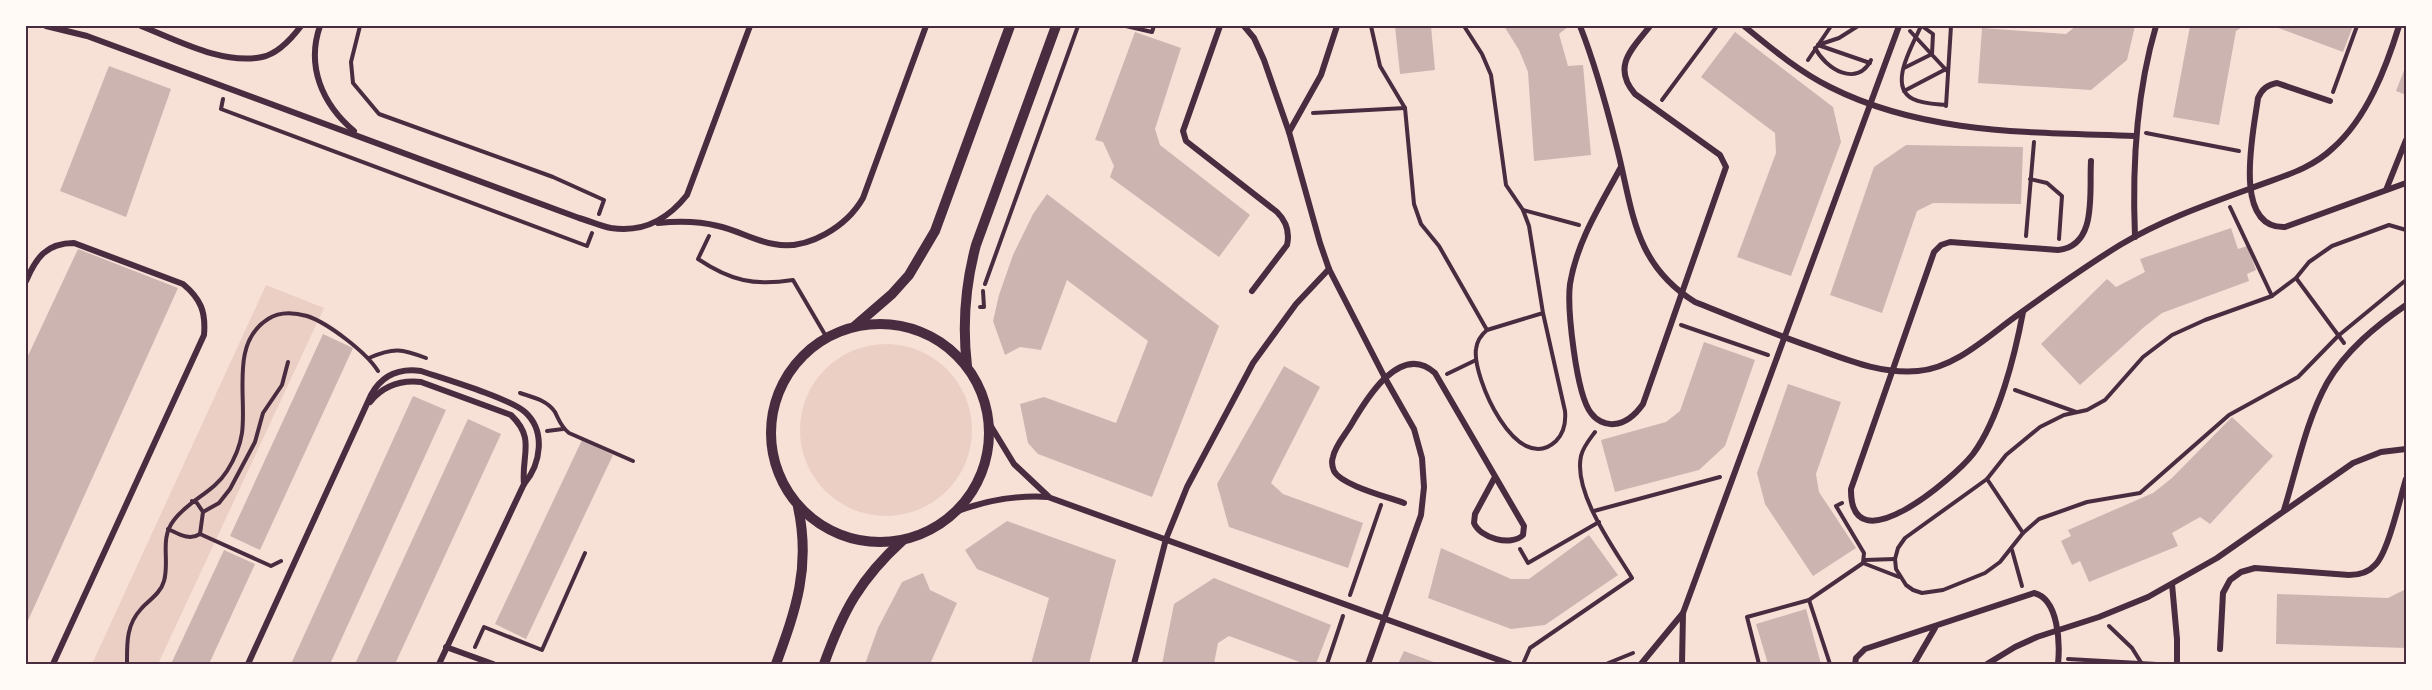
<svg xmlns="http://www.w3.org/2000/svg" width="2432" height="690" font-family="Rubik,sans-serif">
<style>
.green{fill:#ebcfc5}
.building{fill:#ccb4b1}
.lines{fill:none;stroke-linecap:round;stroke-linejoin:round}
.path{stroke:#4a2c40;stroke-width:4}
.minor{stroke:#4a2c40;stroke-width:6}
.tertiary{stroke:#4a2c40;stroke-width:10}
.neatline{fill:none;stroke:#4a2c40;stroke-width:2}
</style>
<rect width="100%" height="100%" fill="#f7e1d7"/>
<!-- green -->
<g class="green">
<path d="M 266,285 L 324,308 L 158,664 L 92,664 Z"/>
<circle cx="886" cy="430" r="86"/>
</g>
<!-- building -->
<g class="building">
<path d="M 1395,26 L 1431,26 L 1435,70 L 1400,74 Z"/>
<path d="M 1504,26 L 1569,26 L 1559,34 L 1568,66 L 1583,65 L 1591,155 L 1534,161 L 1528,72 L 1519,50 Z"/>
<path d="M 2076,26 L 2135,26 L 2127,60 L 2091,90 L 1978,83 L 1982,28 L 2066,34 Z"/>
<path d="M 2190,26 L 2244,26 L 2236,31 L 2219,125 L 2173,117 Z"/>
<path d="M 2273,26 L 2353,26 L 2343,52 Z"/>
<path d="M 1135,32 L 1181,48 L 1155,129 L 1160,145 L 1250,215 L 1219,257 L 1110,177 L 1114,166 L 1103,142 L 1095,140 Z"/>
<path d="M 1735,32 L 1833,107 L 1841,142 L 1791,276 L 1737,257 L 1776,153 L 1775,133 L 1701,77 Z"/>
<path d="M 2406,65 L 2406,95 L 2396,91 Z"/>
<path d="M 109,66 L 171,89 L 126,217 L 60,191 Z"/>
<path d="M 1906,145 L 2023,147 L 2021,204 L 1933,203 L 1917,211 L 1882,313 L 1830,295 L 1874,167 Z"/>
<path d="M 1047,194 L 1219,326 L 1152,497 L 1038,454 L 1028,443 L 1020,404 L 1044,397 L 1116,423 L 1148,341 L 1067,280 L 1041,350 L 1020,347 L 1005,355 L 993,321 L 999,295 L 1013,255 L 1033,214 Z"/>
<path d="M 2231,228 L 2238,249 L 2247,246 L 2256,270 L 2247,274 L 2249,281 L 2162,313 L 2143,328 L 2080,385 L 2041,344 L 2107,279 L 2116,287 L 2145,272 L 2140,259 Z"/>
<path d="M 78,249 L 178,288 L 26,625 L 26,360 Z"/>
<path d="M 323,334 L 353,348 L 260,550 L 230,536 Z"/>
<path d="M 1704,342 L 1755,360 L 1725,446 L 1699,470 L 1615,492 L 1601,440 L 1666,422 L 1680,411 Z"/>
<path d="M 1284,366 L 1320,387 L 1271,483 L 1283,494 L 1363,523 L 1348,568 L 1229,527 L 1217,484 Z"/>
<path d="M 1788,384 L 1841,402 L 1816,474 L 1819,492 L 1856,548 L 1813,576 L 1765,504 L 1757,473 Z"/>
<path d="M 413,396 L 446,410 L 330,664 L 291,664 Z"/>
<path d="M 2232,417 L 2273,456 L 2210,524 L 2200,517 L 2172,533 L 2178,546 L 2089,582 L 2080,561 L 2072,565 L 2061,541 L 2071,536 L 2068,530 L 2153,493 L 2172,478 Z"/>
<path d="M 468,419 L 501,434 L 395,664 L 355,664 Z"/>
<path d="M 582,440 L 613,455 L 526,639 L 495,624 Z"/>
<path d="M 1007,521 L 1116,560 L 1089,664 L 1031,664 L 1049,598 L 977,569 L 965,550 Z"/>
<path d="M 1589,535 L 1618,575 L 1545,625 L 1511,629 L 1428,598 L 1441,548 L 1511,579 L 1529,579 Z"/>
<path d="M 224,550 L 255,564 L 209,664 L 171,664 Z"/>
<path d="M 923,573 L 930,590 L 957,603 L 930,664 L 865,664 L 878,628 L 902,582 Z"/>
<path d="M 1214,578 L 1331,625 L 1316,664 L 1305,664 L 1229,636 L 1218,643 L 1214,664 L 1162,664 L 1174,604 Z"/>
<path d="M 2406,585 L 2406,648 L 2276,644 L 2277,594 L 2388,598 L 2404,590 Z"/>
<path d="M 1806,609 L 1821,664 L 1768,664 L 1756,624 Z"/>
<path d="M 1404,651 L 1439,664 L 1398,664 Z"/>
</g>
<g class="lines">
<!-- path -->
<g class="path">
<path d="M 360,26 L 351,62 L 353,83 L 379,114 L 553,177 L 604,200 L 599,214"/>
<path d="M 1126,26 L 1152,32 L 1154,26"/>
<path d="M 1371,26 L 1380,66 L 1405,108 L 1414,204 L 1421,224 L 1439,246 L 1487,330"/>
<path d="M 1464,26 L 1482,54 L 1491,75 L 1506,185 L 1523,210 L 1529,226 L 1543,313 L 1565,411 C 1566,422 1564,433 1556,441 C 1517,478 1472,377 1476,349 C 1477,340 1481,335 1487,330 L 1543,313"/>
<path d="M 1921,26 C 1913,45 1887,86 1913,99 C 1923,104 1936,104 1946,105"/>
<path d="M 1910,31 L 1948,72"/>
<path d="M 1818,45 L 1870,63"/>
<path d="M 1818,45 L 1839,38 L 1858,26"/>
<path d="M 1815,48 C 1826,69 1857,88 1871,60"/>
<path d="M 1808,60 L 1831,26"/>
<path d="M 1904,68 L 1932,54 L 1933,34 L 1922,26"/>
<path d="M 1904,91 L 1946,69"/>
<path d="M 2333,92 L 2357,26"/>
<path d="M 223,99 L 221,109 L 587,246 L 592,233"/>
<path d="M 1662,100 L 1717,26"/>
<path d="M 1946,106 L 1951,26"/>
<path d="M 1313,113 L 1405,108"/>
<path d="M 2146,133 L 2239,151"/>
<path d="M 2030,179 L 2047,183 L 2062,196 L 2059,239"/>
<path d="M 2230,207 L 2272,296"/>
<path d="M 1523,210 L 1579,225"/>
<path d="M 2406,230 L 2389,225 L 2332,246 L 2309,262 L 2296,278 L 2272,296 L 2205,320 L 2172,335 L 2143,357 L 2105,400 L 2087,410 L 2064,415 L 2040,427 L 2006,455 L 1987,479 L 1905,538 L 1898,548 L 1895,559 L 1896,569 L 1906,585 L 1913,590 L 1922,593 L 1943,590 L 1985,573 L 2000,562 L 2023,533 L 2039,519 L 2087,502 L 2140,493 L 2229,415 L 2298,377 L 2338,336 L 2406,280"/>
<path d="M 709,236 L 698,259 C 731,281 754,286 793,280 L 827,338"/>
<path d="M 2026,236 L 2034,142"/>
<path d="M 2296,278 L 2344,343"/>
<path d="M 985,284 L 1078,26"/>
<path d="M 980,307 L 984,307 L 983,291"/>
<path d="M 1681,325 L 1768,355"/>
<path d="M 369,358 C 394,347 402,349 426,358"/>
<path d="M 1447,374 L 1476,360"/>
<path d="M 2015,390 L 2076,412"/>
<path d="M 520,393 C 532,397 547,400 555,412 C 559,420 561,427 569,433 L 633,461"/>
<path d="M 547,431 L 563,429"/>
<path d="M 1987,479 L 2023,533"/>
<path d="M 1594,511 L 1720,477"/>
<path d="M 203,512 L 219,503 L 230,489 L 255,442 L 263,413 L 282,385 L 288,362"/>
<path d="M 168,529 C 179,534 189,541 200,534 L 203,512 L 197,503 L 192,501"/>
<path d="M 200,534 L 271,566 L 281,561"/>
<path d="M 1520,549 L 1528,563 L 1599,522"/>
<path d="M 2012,550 L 2022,586"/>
<path d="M 1865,560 L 1895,559"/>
<path d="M 1863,563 L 1899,577"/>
<path d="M 1350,595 L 1381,505"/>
<path d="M 1809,600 L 1830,664"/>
<path d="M 2109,626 L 2132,648 L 2142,664"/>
<path d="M 475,647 L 484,627 L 542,650 L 585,553"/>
<path d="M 2068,659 L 2157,664"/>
<path d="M 127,664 C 127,644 126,625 141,609 C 148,601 161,593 164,581 C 170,560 159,539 174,520 C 189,500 214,492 227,471 C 234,460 240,446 242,433 C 247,396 230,343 268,319 C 280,311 293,312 307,316 C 328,323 366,352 378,371"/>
<path d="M 1327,664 L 1343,616"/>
<path d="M 1523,664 L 1530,648 L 1632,578 C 1614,548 1573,493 1581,456 C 1583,447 1589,440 1595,432"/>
<path d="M 1606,664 L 1633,653"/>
<path d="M 1759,664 L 1747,617 L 1809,600 L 1863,563 L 1864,553 L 1836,506 L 1842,503"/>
</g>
<!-- minor -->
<g class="minor">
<path d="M 46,26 L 87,36 L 579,218 C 590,221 600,226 611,228 C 643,233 668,219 687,195 L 750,26"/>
<path d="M 141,26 C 177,40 222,65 262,57 C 277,54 292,38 301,26"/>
<path d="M 320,26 C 306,66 322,104 354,131"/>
<path d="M 1220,26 L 1183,131 L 1186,141 L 1277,212 C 1287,222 1290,232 1287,245 L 1252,291"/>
<path d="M 1244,26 L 1254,38 L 1264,60 L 1289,132 L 1320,243 L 1329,269 L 1385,378 L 1414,429 L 1422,458 L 1424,487 L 1421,515 L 1368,664"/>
<path d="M 1580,26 C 1595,64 1606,104 1616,144 C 1633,208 1632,263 1695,302 C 1735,318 1776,335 1817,349 C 1850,361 1882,374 1918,371 C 1956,368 1989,335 2019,314 C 2052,290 2086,266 2120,245 C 2160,221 2205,205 2249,189 C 2279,177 2309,171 2333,148 C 2367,118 2386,68 2399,26"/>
<path d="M 1744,26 C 1771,48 1798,71 1830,87 C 1925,135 2031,132 2135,136"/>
<path d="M 2330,101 L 2277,83 C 2267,85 2262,89 2258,98 C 2254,129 2231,229 2285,227 L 2406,183"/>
<path d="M 1289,132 L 1321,75 L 1337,26"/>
<path d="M 1621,167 C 1601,204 1577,241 1570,284 C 1567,308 1576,394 1591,413 C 1596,420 1605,425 1614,424 C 1627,423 1636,414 1643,404 L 1726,167 L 1720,155 L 1635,94 C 1611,66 1633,48 1650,26"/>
<path d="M 2386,190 L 2406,140"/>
<path d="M 658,223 C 678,221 698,221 718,226 C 737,230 755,241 774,244 C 808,251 847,226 863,198 L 926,26"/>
<path d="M 2135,237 C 2132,166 2136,94 2156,26"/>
<path d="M 26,281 C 36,258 46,243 74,243 L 183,284 C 201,299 206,312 204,335 L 53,664"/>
<path d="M 2023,312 C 2015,355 1999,419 1973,454 C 1955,477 1850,568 1851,489 L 1934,252 L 1941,245 L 1950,242 L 2058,250 C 2098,246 2089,192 2091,161"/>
<path d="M 370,402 C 383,386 401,380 421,382 L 511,415 C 536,439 521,455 524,484"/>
<path d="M 989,423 L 1014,464 L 1048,496"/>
<path d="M 1404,503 C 1388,497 1341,485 1334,471 C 1332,466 1331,462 1333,457 C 1335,446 1345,435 1351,425 C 1365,401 1400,341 1435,373 L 1524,526 L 1523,535 C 1511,547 1480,538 1474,523 L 1475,514 L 1495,477"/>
<path d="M 2284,510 C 2297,468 2306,421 2327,383 C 2346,350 2376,326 2406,305"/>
<path d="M 958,511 C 988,500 1016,495 1048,497 L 1510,664"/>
<path d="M 2172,584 L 2177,639 L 2177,664"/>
<path d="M 446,647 L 493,664"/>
<path d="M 2220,649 L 2223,593 L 2230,580 L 2241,572 L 2255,568 L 2349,575 C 2359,575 2368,573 2375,565 C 2388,553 2400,498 2406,479"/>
<path d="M 248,664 L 371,395 C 382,375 399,368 421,371 C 445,379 509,398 525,412 C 546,431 541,464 524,484 L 439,664"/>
<path d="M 1134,664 L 1166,539 L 1187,487 L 1253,363 L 1296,304 L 1329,269"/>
<path d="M 1641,664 L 1683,613"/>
<path d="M 1682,664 L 1683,613 L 1899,26"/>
<path d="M 1855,664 L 1856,658 L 1865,649 L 2034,593 C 2059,599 2060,644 2058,664"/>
<path d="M 1914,664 L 1935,628"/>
<path d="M 1987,664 L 2015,647 L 2037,637 L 2099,617 L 2148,597 L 2217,558 L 2353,463 L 2381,452 L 2406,449"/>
</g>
<!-- tertiary -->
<g class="tertiary">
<circle cx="880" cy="433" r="109"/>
<path d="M 855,326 L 892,294 L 909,275 L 935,231 L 1010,26"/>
<path d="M 967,366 C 962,324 965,286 976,245 L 1056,26"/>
<path d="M 776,664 C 796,609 811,567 798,507"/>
<path d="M 824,664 C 843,611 860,579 903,540"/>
</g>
</g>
<!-- border -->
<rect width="2432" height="690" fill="none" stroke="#fffaf5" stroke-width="54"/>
<rect x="27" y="27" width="2378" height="636" class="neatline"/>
</svg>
